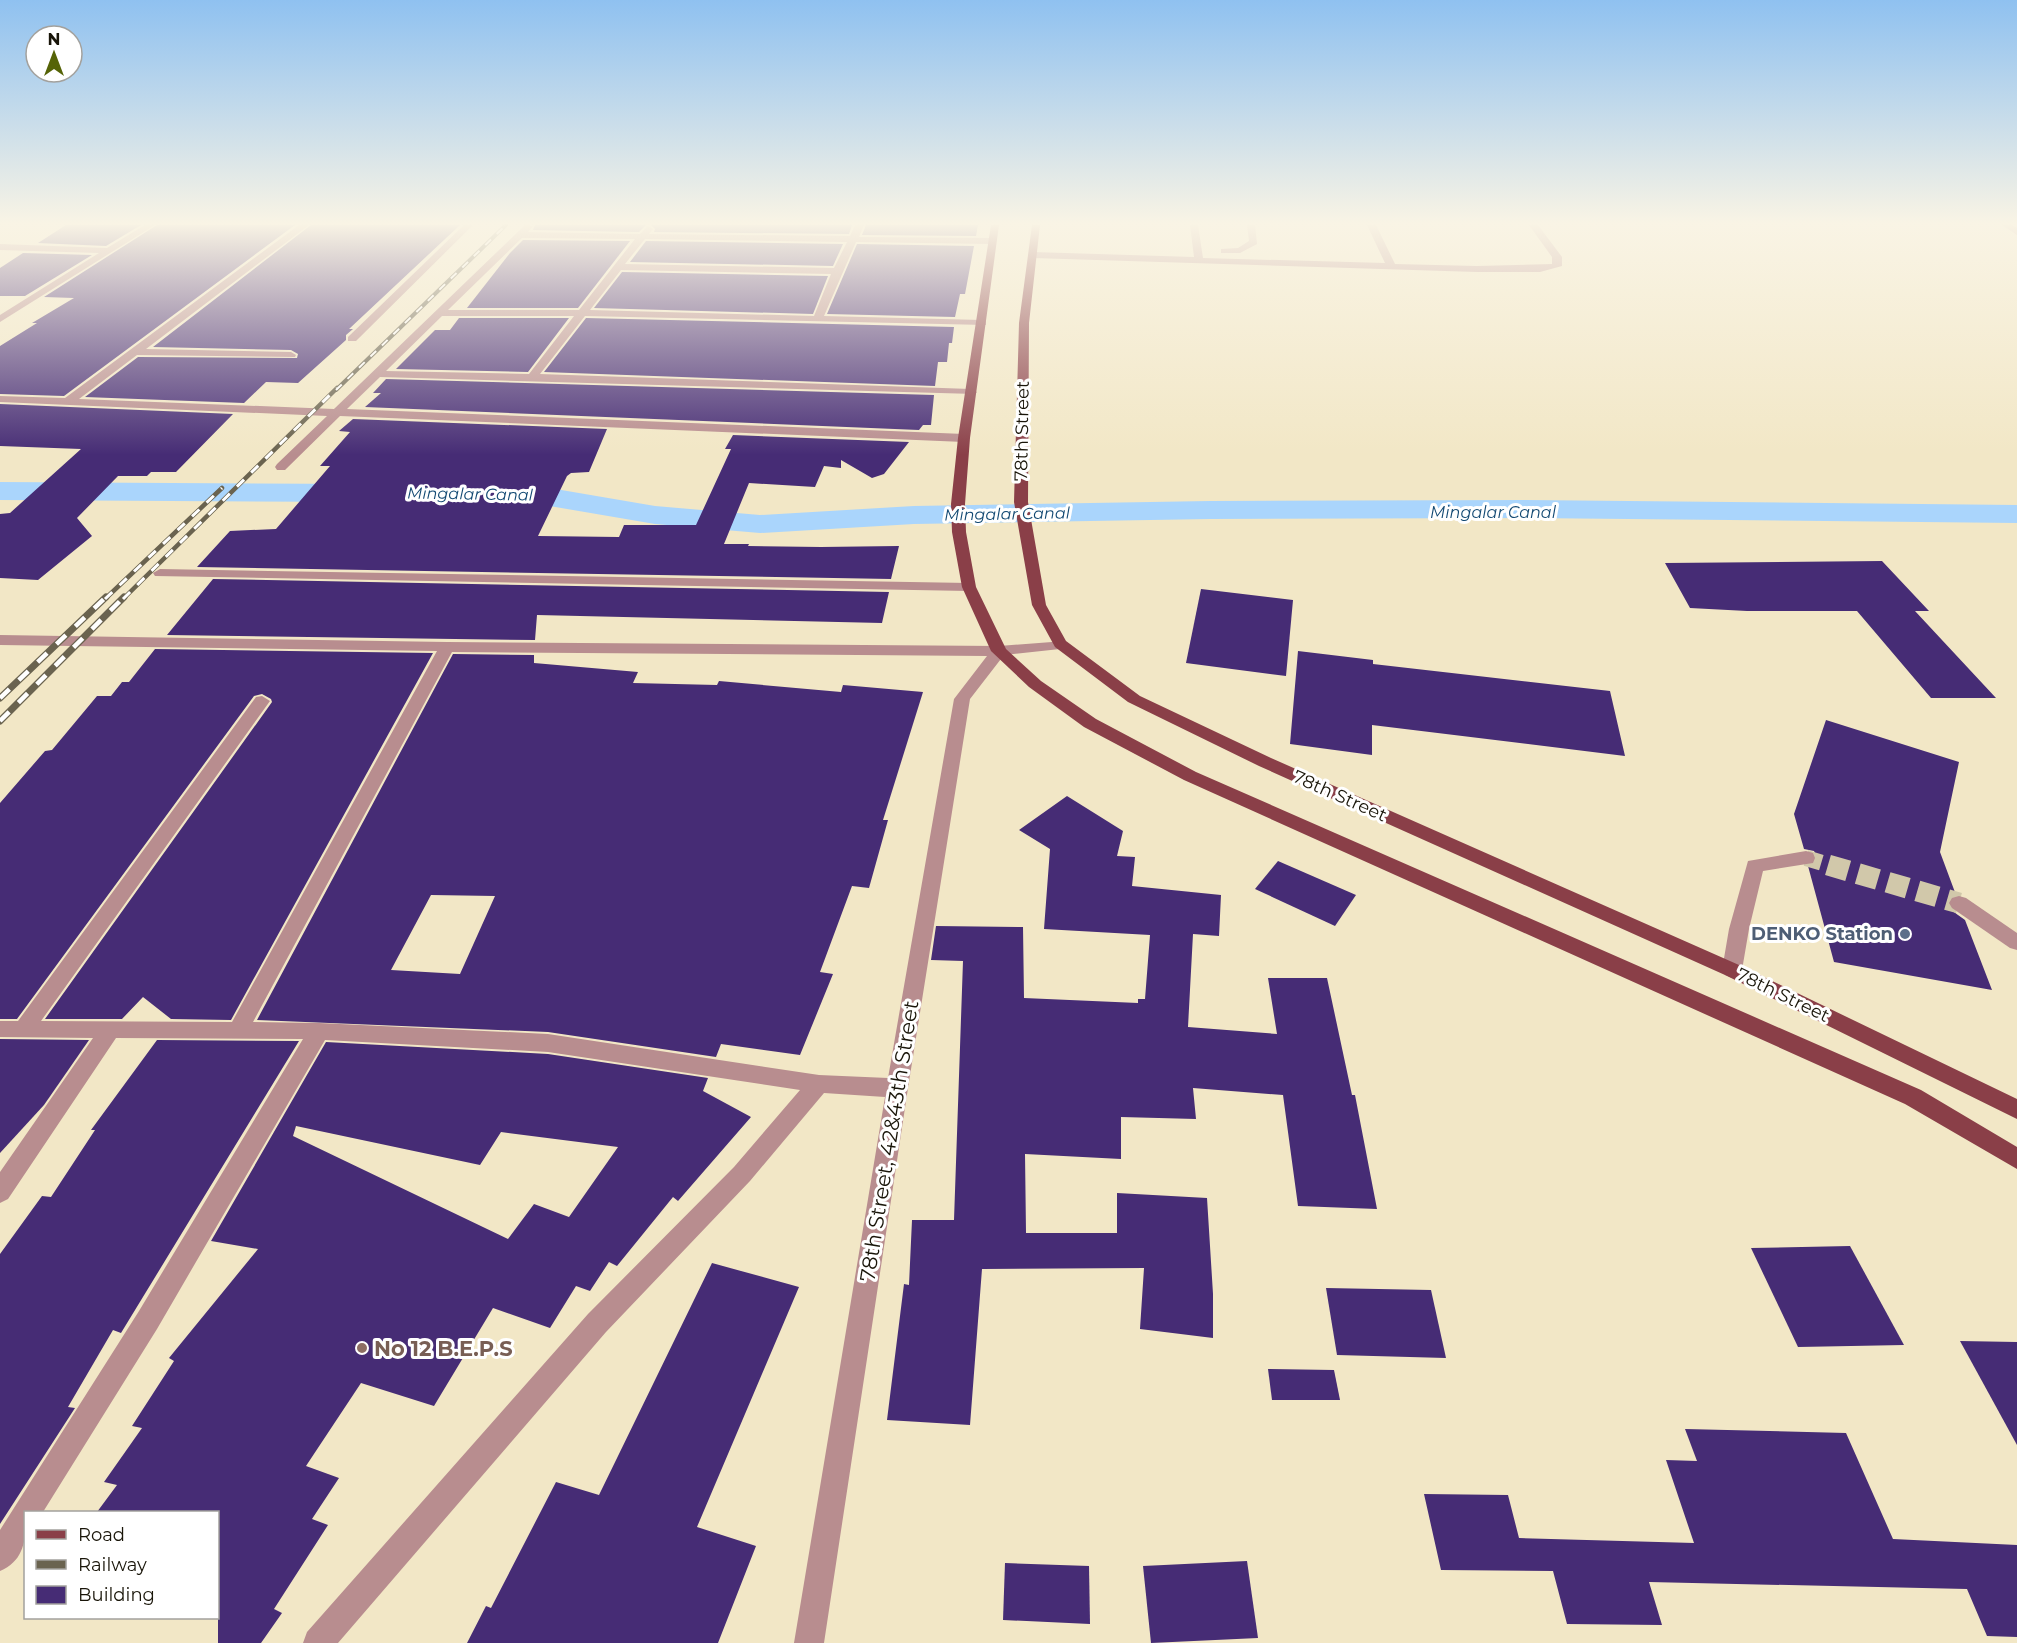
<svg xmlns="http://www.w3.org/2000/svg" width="2017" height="1643" font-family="Montserrat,sans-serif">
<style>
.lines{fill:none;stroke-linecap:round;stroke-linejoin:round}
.canal{fill:#aad5fc;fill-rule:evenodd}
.building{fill:#462c75;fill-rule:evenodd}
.minor-tunnel-far1{stroke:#d1c8aa;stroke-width:16;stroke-dasharray:16 8;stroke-linecap:butt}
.minor-tunnel{stroke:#d1c8aa;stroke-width:21;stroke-dasharray:21 10;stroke-linecap:butt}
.minor{fill:#b88d8f;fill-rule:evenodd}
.major{fill:#8a3f48;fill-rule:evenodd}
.rail-far2-casing{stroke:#6a634f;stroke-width:4}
.rail-far1-casing{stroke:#6a634f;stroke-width:4.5}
.rail-casing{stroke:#6a634f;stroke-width:7}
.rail-far2{stroke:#fff;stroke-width:2;stroke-dasharray:8;stroke-linecap:butt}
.rail-far1{stroke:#fff;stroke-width:3;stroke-dasharray:10;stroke-linecap:butt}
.rail{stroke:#fff;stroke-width:4.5;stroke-dasharray:13;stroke-linecap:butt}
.service-dot{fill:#5c6f8a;stroke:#fff;stroke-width:2}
.education-dot{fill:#8d6e63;stroke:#fff;stroke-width:2}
.labels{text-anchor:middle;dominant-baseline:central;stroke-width:6;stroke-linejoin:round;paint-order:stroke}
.far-water-label{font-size:16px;font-style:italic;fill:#114872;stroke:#fff}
.street-label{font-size:18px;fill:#191509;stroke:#fff}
.service-label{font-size:18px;font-weight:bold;fill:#4e5e75;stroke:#fff;text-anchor:end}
.near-street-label{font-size:21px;fill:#191509;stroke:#fff}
.near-education-label{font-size:21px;font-weight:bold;fill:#785e54;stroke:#fff;text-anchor:start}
</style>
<rect width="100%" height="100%" fill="#f2e7c6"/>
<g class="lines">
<!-- canal -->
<g class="canal">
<path d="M 0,482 L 365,484 L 376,487 L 380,493 L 376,499 L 365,502 L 0,500 Z"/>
<path d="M 500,485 L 532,485 L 655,506 L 760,515 L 914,506 L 1210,501 L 1527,500 L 2017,505 L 2017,523 L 1527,518 L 1210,519 L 914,524 L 760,533 L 655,524 L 532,503 L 500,503 L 489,500 L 485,494 L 489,488 Z"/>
</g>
</g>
<!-- building -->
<g class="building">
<path d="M 66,225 L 141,225 L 106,246 L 38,243 Z"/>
<path d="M 157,225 L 295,225 L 64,396 L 0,394 L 0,346 L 37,323 L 32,323 L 74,298 L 44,297 Z"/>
<path d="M 311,225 L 460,225 L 349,329 L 353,329 L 346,335 L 346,340 L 298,383 L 266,382 L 244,403 L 85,397 L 138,357 L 297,358 L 298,354 L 291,350 L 153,347 Z"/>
<path d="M 535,225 L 646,225 L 639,232 L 533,230 Z"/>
<path d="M 651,225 L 852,225 L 849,234 L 654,232 L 655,229 Z"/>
<path d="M 866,225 L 978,225 L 976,236 L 862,235 Z"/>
<path d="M 523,240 L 630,241 L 578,308 L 467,308 L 510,253 Z"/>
<path d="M 646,241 L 843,244 L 833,266 L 630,262 Z"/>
<path d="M 857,244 L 974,246 L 965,294 L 960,294 L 955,317 L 827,314 Z"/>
<path d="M 23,253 L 92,255 L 25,296 L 0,296 L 0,268 Z"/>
<path d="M 622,272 L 828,276 L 813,314 L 594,308 Z"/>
<path d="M 459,318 L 569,318 L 528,372 L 396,369 L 435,330 L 450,330 Z"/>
<path d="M 586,318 L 954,327 L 952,343 L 949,343 L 947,362 L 938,362 L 935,386 L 544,372 Z"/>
<path d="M 386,379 L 934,395 L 931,425 L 923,425 L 919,430 L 365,407 L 381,393 L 373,393 Z"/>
<path d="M 0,404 L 233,414 L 176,472 L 151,472 L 147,476 L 118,476 L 77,518 L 92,536 L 38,580 L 0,578 L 0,514 L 10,513 L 81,449 L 0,446 Z"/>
<path d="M 353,419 L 607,429 L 589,472 L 571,473 L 567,476 L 538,536 L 619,537 L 624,525 L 696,525 L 731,449 L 725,449 L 733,435 L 909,442 L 884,474 L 872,478 L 841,460 L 841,468 L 824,466 L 815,487 L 749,483 L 724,544 L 749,544 L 748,546 L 821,547 L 899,546 L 891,579 L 197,567 L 230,531 L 276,529 L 330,466 L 320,466 L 350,432 L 339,431 Z"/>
<path d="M 1882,561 L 1929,611 L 1915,611 L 1996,698 L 1931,698 L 1857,611 L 1747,611 L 1690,608 L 1665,563 Z"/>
<path d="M 213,579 L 889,592 L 882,623 L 537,615 L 535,640 L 167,635 Z"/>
<path d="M 1201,589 L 1293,600 L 1286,676 L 1186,663 Z"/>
<path d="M 155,649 L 433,653 L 231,1020 L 171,1019 L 143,997 L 122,1019 L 45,1019 L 272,702 L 271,699 L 262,694 L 254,696 L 17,1019 L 0,1019 L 0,803 L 45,751 L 52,750 L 97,696 L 111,696 L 122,682 L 129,682 Z"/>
<path d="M 1298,651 L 1373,660 L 1373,664 L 1610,691 L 1625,756 L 1372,725 L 1372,755 L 1290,744 Z"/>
<path d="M 453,654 L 534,655 L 534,663 L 638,672 L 633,683 L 717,685 L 719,681 L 841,692 L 843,685 L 923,692 L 883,820 L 888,820 L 869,888 L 852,886 L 820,972 L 833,974 L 800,1055 L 721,1044 L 716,1057 L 548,1032 L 257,1020 ZM 431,895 L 495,896 L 460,974 L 391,970 Z"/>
<path d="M 1826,720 L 1959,762 L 1940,852 L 1956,895 L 1950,897 L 1947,904 L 1951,910 L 1965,920 L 1992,990 L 1834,962 L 1808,866 L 1815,864 L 1817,857 L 1814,851 L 1804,849 L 1794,814 Z"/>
<path d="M 1067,796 L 1123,831 L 1117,856 L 1135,857 L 1132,886 L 1221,895 L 1219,936 L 1193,934 L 1188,1027 L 1277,1034 L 1268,978 L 1327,978 L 1352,1095 L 1355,1095 L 1377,1209 L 1298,1206 L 1283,1095 L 1193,1088 L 1196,1119 L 1121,1117 L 1121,1159 L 1025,1154 L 1026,1233 L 1117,1233 L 1117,1193 L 1207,1198 L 1213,1294 L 1213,1338 L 1140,1329 L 1144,1268 L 982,1269 L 970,1425 L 887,1420 L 904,1284 L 909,1285 L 912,1220 L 954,1220 L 963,961 L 931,960 L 936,926 L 1023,927 L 1024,998 L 1138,1003 L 1138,999 L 1145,999 L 1150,935 L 1044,929 L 1050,849 L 1019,830 Z"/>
<path d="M 1278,861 L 1356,895 L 1335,926 L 1255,889 Z"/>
<path d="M 0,1039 L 89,1040 L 44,1105 L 0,1153 Z"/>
<path d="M 157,1040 L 299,1041 L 121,1333 L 113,1330 L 68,1407 L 75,1408 L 0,1524 L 0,1254 L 42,1196 L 51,1197 L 95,1130 L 91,1130 Z"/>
<path d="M 326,1042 L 548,1054 L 708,1078 L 703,1091 L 751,1117 L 678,1201 L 673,1197 L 617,1266 L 609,1262 L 590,1291 L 576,1286 L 550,1328 L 493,1308 L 434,1406 L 361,1383 L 306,1466 L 339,1478 L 312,1519 L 328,1525 L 274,1609 L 282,1613 L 261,1643 L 218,1643 L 218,1512 L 97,1512 L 117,1485 L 104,1482 L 142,1428 L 132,1426 L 174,1361 L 169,1358 L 258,1249 L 211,1241 ZM 296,1126 L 480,1165 L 501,1132 L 618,1147 L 569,1217 L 534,1204 L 508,1239 L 293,1136 Z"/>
<path d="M 1850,1246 L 1904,1345 L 1798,1347 L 1751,1248 Z"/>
<path d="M 712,1263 L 799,1287 L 697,1527 L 756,1546 L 718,1643 L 467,1643 L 486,1606 L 491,1608 L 556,1482 L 599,1495 Z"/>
<path d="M 1326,1288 L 1431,1290 L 1446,1358 L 1337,1355 Z"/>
<path d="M 1960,1341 L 2017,1342 L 2017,1445 Z"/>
<path d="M 1268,1369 L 1334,1370 L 1340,1400 L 1272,1400 Z"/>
<path d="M 1685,1429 L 1846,1433 L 1893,1539 L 2017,1545 L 2017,1637 L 1987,1636 L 1967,1589 L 1649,1582 L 1662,1625 L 1567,1624 L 1553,1571 L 1441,1570 L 1424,1494 L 1508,1495 L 1519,1538 L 1694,1543 L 1666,1460 L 1697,1461 Z"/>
<path d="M 1247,1561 L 1258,1638 L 1151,1643 L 1143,1566 Z"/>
<path d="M 1005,1563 L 1089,1566 L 1090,1624 L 1003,1620 Z"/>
</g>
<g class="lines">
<!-- minor-tunnel-far1 -->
<path class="minor-tunnel-far1" d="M 1806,858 L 1833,866"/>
<!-- minor-tunnel -->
<path class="minor-tunnel" d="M 1828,865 L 1959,903"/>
<!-- minor -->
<g class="minor">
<path d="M 145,225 L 155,225 L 0,322 L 0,315 L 99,253 L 0,250 L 0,244 L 107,248 Z"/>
<path d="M 299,225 L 309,225 L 146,349 L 291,352 L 296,355 L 295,357 L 137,355 L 79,399 L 334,409 L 525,225 L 533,226 L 528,232 L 640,234 L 648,226 L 653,229 L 649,234 L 850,236 L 855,225 L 864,225 L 859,237 L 992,238 L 997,241 L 992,244 L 856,242 L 824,316 L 982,320 L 986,321 L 986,325 L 585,316 L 540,374 L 971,389 L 977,392 L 975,394 L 380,377 L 347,409 L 964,434 L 970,438 L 964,442 L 340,416 L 285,470 L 277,470 L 275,467 L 277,464 L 327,416 L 0,402 L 0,396 L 65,398 ZM 522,238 L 635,239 L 579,310 L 448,310 ZM 645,239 L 847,242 L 834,268 L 625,264 ZM 621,270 L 831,274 L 814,316 L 590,310 ZM 442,316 L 574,316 L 529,374 L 386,371 Z"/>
<path d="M 464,225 L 473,225 L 356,341 L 348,341 L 348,337 Z"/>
<path d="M 1190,225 L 1198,225 L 1203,258 L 1385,263 L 1367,225 L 1376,225 L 1395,264 L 1477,266 L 1552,264 L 1552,257 L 1529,225 L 1538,225 L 1562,257 L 1562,266 L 1540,272 L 1477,272 L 1033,258 L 1028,255 L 1033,252 L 1194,257 Z"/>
<path d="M 1247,225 L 1255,225 L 1257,244 L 1240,253 L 1221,253 L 1221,249 L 1238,248 L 1249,241 Z"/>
<path d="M 2002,225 L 2012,225 L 2017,228 L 2017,235 Z"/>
<path d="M 160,569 L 969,583 L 976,587 L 969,591 L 155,576 L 153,573 Z"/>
<path d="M 0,635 L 447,642 L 999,646 L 1065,641 L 1068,644 L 1065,647 L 1060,649 L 1004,655 L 970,699 L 908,1088 L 824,1643 L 794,1643 L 885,1097 L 824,1093 L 750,1181 L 606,1332 L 338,1643 L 303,1643 L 307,1632 L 588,1314 L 734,1167 L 800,1090 L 548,1052 L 325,1040 L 157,1329 L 43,1512 L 26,1512 C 26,1537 26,1560 0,1571 L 0,1530 L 139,1311 L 303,1039 L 116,1038 L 8,1199 L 0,1203 L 0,1172 L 93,1038 L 0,1037 L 0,1021 L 18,1021 L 256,697 L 262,696 L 270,701 L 41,1021 L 232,1022 L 437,651 L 0,645 ZM 452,652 L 987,656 L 954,699 L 888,1078 L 819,1075 L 548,1034 L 319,1023 L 253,1022 Z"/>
<path d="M 1806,851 L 1813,853 L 1815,858 L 1813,863 L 1763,871 L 1749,929 L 1742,970 L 1739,975 L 1732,978 L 1725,975 L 1722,970 L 1729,929 L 1748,861 Z"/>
<path d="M 1959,896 L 1966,898 L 2017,933 L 2017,950 L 2010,948 L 1952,908 L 1949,903 L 1952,898 Z"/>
</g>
<!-- major -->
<g class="major">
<path d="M 991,225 L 999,225 L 970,438 L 965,504 L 966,532 L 976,587 L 1006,649 L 1041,681 L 1096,719 L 1196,772 L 1921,1090 L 2017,1147 L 2017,1169 L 1905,1104 L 1184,780 L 1084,727 L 1029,687 L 991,651 L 962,587 L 952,532 L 951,504 L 958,438 Z"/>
<path d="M 1032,225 L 1040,225 L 1029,323 L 1028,502 L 1046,605 L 1066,641 L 1140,696 L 1271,758 L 1739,965 L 2017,1099 L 2017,1119 L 1725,975 L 1259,766 L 1128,702 L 1055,647 L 1032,605 L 1014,502 L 1019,323 Z"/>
</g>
<defs>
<path id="rail-far2" d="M 336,390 L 506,225"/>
<g id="rail-far1">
<path d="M 105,599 L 222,488"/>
<path d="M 123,599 L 337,388"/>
</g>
<g id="rail">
<path d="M 0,698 L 106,597"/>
<path d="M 0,721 L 124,597"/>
</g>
</defs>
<!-- rail-far2 casing -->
<use href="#rail-far2" class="rail-far2-casing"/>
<!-- rail-far1 casing -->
<use href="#rail-far1" class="rail-far1-casing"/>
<!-- rail casing -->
<use href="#rail" class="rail-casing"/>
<!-- rail-far2 -->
<use href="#rail-far2" class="rail-far2"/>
<!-- rail-far1 -->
<use href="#rail-far1" class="rail-far1"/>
<!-- rail -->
<use href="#rail" class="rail"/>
</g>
<!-- sky -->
<linearGradient id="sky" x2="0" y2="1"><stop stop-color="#8fc1f0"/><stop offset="0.49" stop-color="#f9f4e5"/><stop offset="1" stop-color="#f9f4e5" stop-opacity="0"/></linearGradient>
<rect width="2017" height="455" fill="url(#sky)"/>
<!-- markers -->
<circle class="service-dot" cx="1905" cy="934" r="6"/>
<circle class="education-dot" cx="362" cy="1348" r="6"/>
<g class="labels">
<!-- far-water labels -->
<g class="far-water-label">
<text transform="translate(470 494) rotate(1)">Mingalar Canal</text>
<text x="1493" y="512">Mingalar Canal</text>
<text transform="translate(1007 514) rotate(-1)">Mingalar Canal</text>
</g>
<!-- street labels -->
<g class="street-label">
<text transform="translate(1022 431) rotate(-89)">78th Street</text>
<text transform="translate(1340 796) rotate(24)">78th Street</text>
<text transform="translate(1783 995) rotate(26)">78th Street</text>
</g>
<!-- service labels -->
<g class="service-label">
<text x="1893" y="934">DENKO Station</text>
</g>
<!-- near-street labels -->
<g class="near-street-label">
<text transform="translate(889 1141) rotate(-81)">78th Street, 42&amp;43th Street</text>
</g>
<!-- near-education labels -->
<g class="near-education-label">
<text x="374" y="1348">No 12 B.E.P.S</text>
</g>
</g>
<!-- legend -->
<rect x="24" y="1511" width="195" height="108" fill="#ffffff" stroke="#a3a19d" stroke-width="1.5"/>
<rect x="36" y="1530" width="30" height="9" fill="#8a3f48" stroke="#a3a19d" stroke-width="1.5"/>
<text x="78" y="1541" font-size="18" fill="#191509">Road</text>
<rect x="36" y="1560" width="30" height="9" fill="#6a634f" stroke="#a3a19d" stroke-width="1.5"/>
<text x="78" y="1571" font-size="18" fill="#191509">Railway</text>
<rect x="36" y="1586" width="30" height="18" fill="#462c75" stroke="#a3a19d" stroke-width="1.5"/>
<text x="78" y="1601" font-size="18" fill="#191509">Building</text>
<!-- north arrow -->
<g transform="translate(54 54)"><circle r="28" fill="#ffffff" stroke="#a3a19d" stroke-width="1.5"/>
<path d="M0-4.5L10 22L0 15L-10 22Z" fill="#556307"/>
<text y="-9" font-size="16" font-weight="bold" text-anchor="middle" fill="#191509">N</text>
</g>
</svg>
